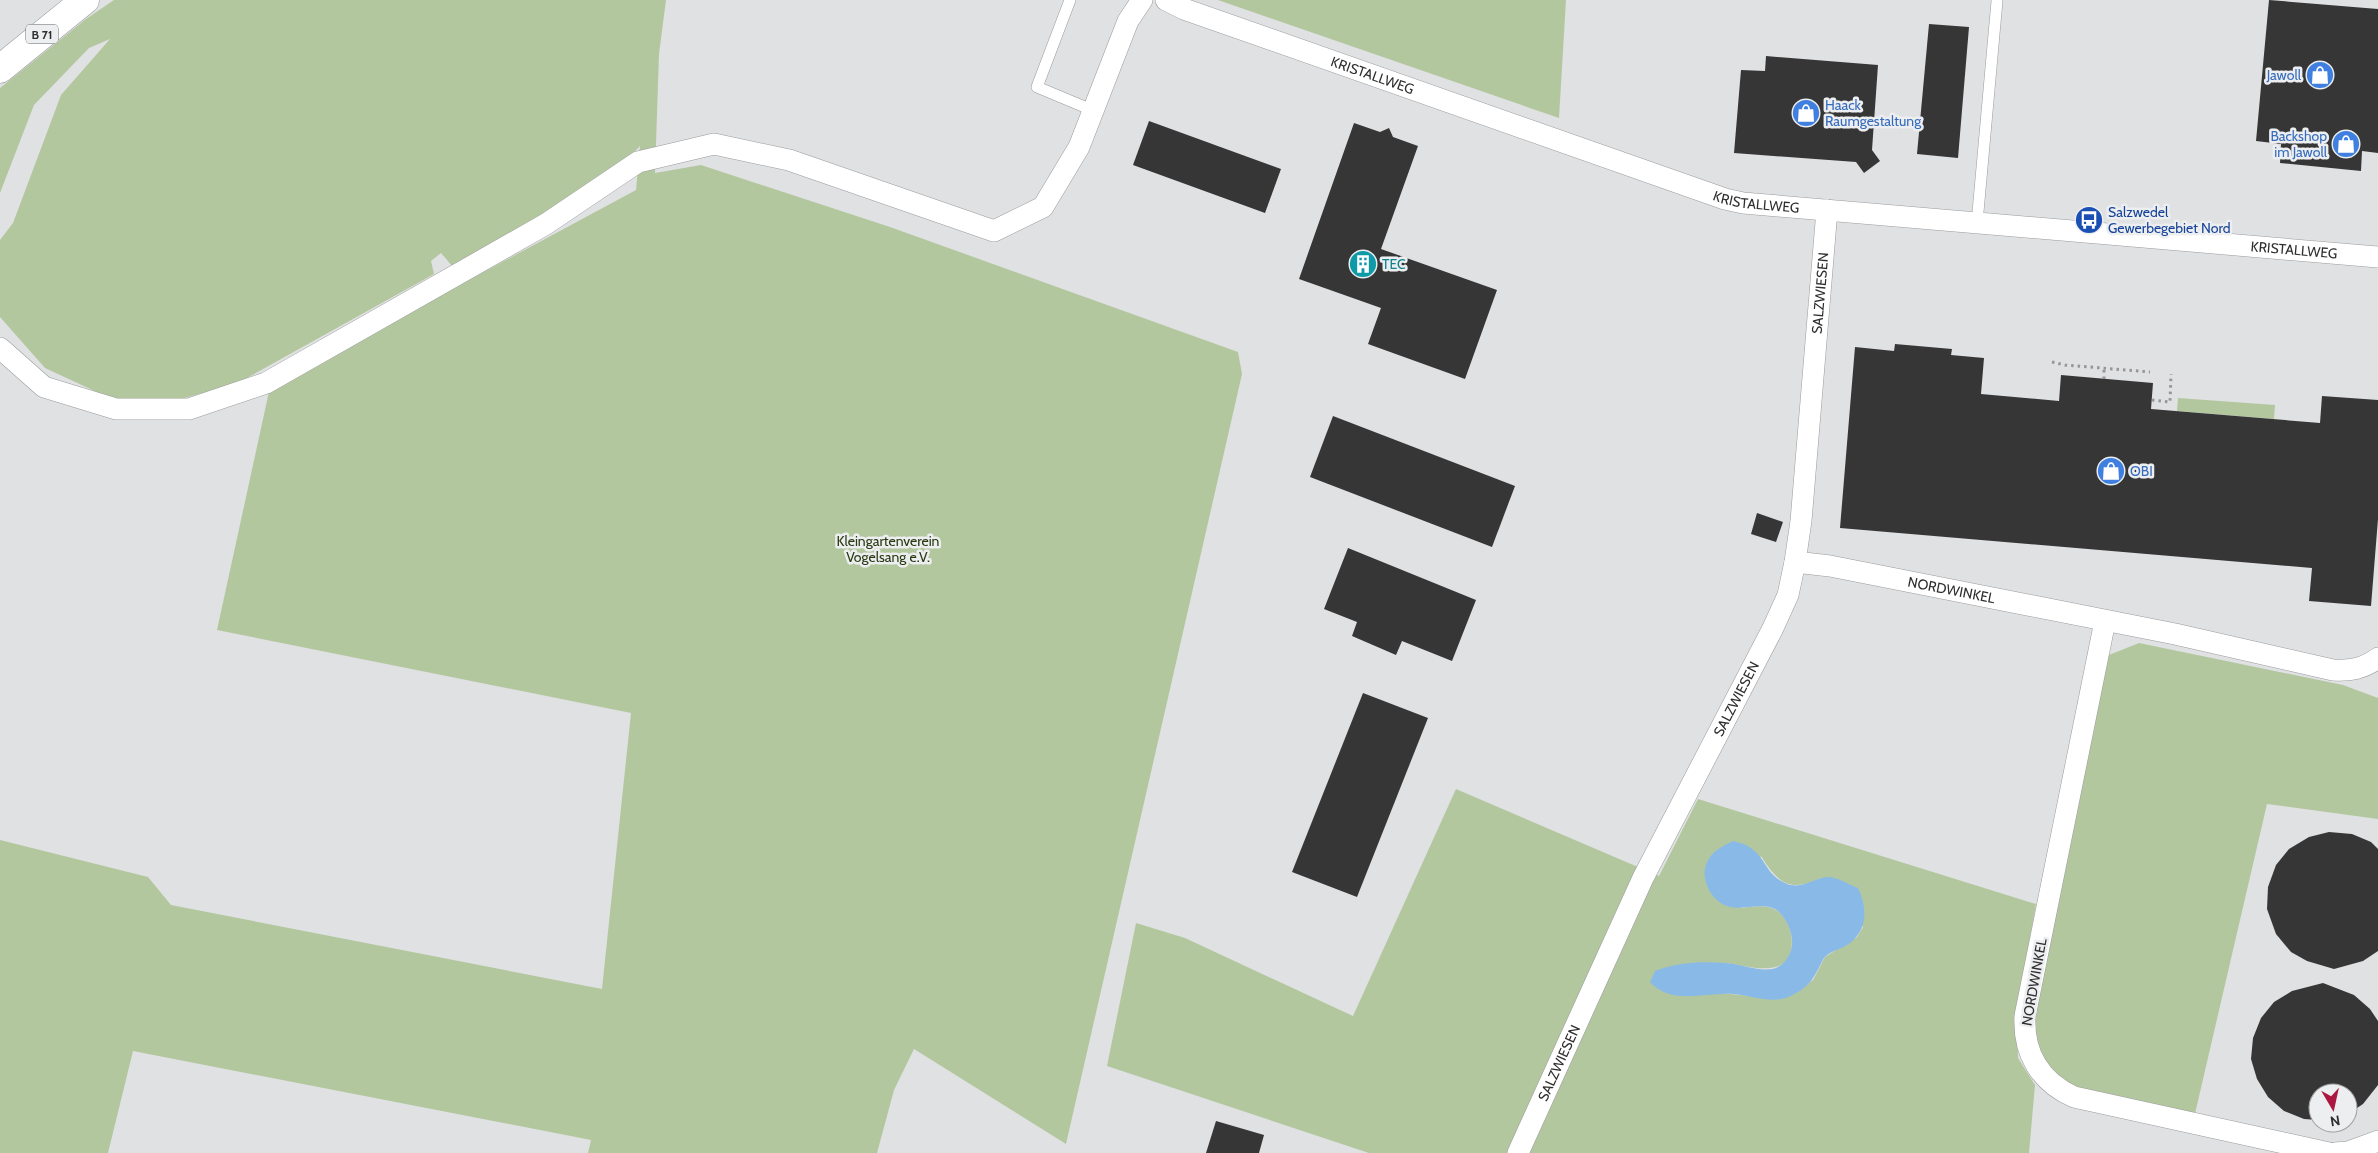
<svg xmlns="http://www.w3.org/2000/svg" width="2378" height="1153" font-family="Cabin,sans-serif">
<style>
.green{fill:#b3c79f;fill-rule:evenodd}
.water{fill:#89bae7}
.building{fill:#373637}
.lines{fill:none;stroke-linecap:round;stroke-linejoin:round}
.lane-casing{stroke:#9a9b9d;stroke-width:12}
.street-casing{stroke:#9a9b9d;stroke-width:22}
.primary-casing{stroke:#9a9b9d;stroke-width:29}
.path{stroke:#959697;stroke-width:3;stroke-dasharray:2.5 4;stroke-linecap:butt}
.lane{stroke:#fff;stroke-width:11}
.street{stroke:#fff;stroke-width:21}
.primary{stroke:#fff;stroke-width:28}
.labels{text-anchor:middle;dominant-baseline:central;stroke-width:5;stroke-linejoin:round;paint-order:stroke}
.shield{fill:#edeef0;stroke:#68686a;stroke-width:1}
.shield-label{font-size:12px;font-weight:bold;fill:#2f2f30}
.street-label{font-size:14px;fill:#2f2f30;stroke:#edeef0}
.shop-label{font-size:14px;fill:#366cbe;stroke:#edeef0;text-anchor:end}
.transit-label{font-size:14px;fill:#164399;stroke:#edeef0;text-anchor:start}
.culture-label{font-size:14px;fill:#0d838f;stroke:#edeef0;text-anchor:start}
.park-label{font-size:14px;fill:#283a11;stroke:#edeef0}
</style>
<rect width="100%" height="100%" fill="#e0e1e3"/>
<!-- green -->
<g class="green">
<path d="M 114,0 L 666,0 L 659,54 L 655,173 L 701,165 L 890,227 L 1238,352 L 1242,374 L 1066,1144 L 914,1049 L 894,1090 L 877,1153 L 588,1153 L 591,1140 L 133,1051 L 108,1153 L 0,1153 L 0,840 L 148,877 L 171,905 L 602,989 L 631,713 L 217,630 L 270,387 L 636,190 L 640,146 L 629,157 L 552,210 L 453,267 L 441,253 L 431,261 L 434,274 L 236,384 L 166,403 L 112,399 L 45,368 L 0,317 L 0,240 L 13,223 L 61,95 L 110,39 L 89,48 L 34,105 L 0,193 L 0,88 L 86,19 Z"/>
<path d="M 1218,0 L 1566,0 L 1559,118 Z"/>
<path d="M 2178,398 L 2275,405 L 2274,419 L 2177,411 Z"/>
<path d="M 2139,643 L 2343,685 L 2378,698 L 2378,819 L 2267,804 L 2194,1118 L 2065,1084 L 2038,1056 L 2032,1011 L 2109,655 Z"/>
<path d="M 1456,789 L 1659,876 L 1698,799 L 2036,904 L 2017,1013 L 2018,1058 L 2035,1085 L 2029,1153 L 1369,1153 L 1107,1066 L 1136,923 L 1185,938 L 1353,1016 ZM 1761,856 C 1778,883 1790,893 1821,878 L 1863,927 L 1857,937 L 1825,957 L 1813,980 L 1799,991 L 1782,999 L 1720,993 L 1726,963 C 1741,965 1760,971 1776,967 C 1800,961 1794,919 1776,910 C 1765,904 1752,907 1741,908 Z"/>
</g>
<!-- water -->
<path class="water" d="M 1733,841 C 1768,848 1760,872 1785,883 C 1802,891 1813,877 1830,877 C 1839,878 1850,885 1858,888 C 1869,911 1867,934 1844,947 C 1837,950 1829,952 1824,958 C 1820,965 1817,972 1813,978 C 1808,987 1792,997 1782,999 C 1766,1002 1749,995 1733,994 C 1705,992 1672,1006 1650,982 L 1655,971 C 1677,962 1703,961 1726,963 C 1741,964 1764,974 1778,967 C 1786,963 1791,953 1792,945 C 1793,933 1787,919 1778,911 C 1766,901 1744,910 1730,907 C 1712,903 1699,879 1707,862 C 1712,851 1723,846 1733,841 Z"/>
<!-- building -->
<g class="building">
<path d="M 2269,0 L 2378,9 L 2378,153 L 2362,151 L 2361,171 L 2280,163 L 2281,144 L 2256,141 Z"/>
<path d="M 1929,24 L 1969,27 L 1958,158 L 1917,154 Z"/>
<path d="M 1766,56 L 1878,65 L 1872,150 L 1880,161 L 1864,173 L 1856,162 L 1734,153 L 1741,70 L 1765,71 Z"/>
<path d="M 1149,121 L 1281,169 L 1265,213 L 1133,165 Z"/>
<path d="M 1354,123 L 1380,132 L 1389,128 L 1393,137 L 1418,146 L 1381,249 L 1497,290 L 1465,379 L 1368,344 L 1381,308 L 1299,279 Z"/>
<path d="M 1895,344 L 1952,349 L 1951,355 L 1984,358 L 1981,394 L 2059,401 L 2061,375 L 2153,383 L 2151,409 L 2320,423 L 2322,396 L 2378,400 L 2378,519 L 2371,606 L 2309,601 L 2312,568 L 1840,528 L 1855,347 L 1894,351 Z"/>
<path d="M 1333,416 L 1515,486 L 1492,547 L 1310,477 Z"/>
<path d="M 1757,513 L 1783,522 L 1776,542 L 1751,534 Z"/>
<path d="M 1348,548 L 1476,600 L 1452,661 L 1402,641 L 1396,655 L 1352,636 L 1357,622 L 1324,609 Z"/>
<path d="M 1363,693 L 1428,718 L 1357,897 L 1292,872 Z"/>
<path d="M 2329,832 L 2352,834 L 2371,842 L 2378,849 L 2378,951 L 2363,961 L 2334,969 L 2307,961 L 2291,952 L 2276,934 L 2267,909 L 2268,887 L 2276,865 L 2289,849 L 2309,837 Z"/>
<path d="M 2323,983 L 2354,995 L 2370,1009 L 2378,1021 L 2378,1085 L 2363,1104 L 2348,1114 L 2348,1093 L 2318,1093 L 2318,1120 L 2304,1119 L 2284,1111 L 2268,1097 L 2257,1079 L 2251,1059 L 2253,1038 L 2261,1018 L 2274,1002 L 2292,991 Z"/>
<path d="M 1216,1121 L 1264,1135 L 1259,1153 L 1206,1153 Z"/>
</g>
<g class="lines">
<defs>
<g id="lane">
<path d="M 1070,0 L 1037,87 L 1092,110"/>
<path d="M 1977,223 L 1997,1"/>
</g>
<g id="street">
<path id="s1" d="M 1166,0 L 1184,9 L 1725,199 L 1743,203 L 2378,257"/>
<path d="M 0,348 L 44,387 L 116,409 L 189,409 L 266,383 L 546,224 L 638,162 L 714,144 L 789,160 L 994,231 L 1043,207 L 1079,147 L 1128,21 L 1142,0"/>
<path id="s2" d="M 1795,562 L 1830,566 L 2175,634 L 2333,670 C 2350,671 2363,669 2378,658"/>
<path d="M 2105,621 L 2025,1016 C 2023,1053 2040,1082 2074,1097 L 2329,1153"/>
<path id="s3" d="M 1518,1153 L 1643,878 L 1773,628 L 1788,595 L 1795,562 L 1801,521 L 1827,210"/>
<path d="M 2335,1153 L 2348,1152 L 2378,1141"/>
</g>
<path id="primary" d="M 0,69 L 85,0"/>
</defs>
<!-- lane casing -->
<use href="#lane" class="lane-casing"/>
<!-- street casing -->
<use href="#street" class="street-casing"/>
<!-- primary casing -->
<use href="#primary" class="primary-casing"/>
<!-- path -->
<g class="path">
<path d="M 2052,362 L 2065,365 L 2150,372"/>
<path d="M 2104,379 L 2104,368"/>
<path d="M 2152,400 L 2170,402 L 2171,374"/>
</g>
<!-- lane -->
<use href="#lane" class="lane"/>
<!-- street -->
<use href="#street" class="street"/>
<!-- primary -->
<use href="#primary" class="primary"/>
</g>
<!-- icons -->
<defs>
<symbol id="shop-disc" viewBox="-11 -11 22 22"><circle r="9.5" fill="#3f7fe0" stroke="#edeef0"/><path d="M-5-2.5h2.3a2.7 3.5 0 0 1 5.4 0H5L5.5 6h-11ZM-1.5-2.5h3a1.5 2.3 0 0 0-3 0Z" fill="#fff"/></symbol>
<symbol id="bus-disc" viewBox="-11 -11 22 22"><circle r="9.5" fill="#1a4fb4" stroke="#edeef0"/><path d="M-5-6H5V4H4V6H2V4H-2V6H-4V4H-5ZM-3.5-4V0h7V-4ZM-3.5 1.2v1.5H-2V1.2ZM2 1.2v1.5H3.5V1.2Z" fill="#fff"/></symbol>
<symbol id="building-disc" viewBox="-11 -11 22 22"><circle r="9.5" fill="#0f9aa8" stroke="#edeef0"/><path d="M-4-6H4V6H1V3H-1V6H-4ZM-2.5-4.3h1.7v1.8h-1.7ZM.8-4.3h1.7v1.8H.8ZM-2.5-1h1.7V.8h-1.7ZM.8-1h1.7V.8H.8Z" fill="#fff"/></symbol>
</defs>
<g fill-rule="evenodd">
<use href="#shop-disc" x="2304" y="59" width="32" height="32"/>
<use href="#shop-disc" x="1790" y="97" width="32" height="32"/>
<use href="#shop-disc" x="2330" y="128" width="32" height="32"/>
<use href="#bus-disc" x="2073" y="204" width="32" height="32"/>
<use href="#building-disc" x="1347" y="248" width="32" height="32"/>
<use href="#shop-disc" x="2095" y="455" width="32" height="32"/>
</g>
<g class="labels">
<!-- shield labels -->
<rect class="shield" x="26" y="24.5" width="32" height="19" rx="4"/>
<g class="shield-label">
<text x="42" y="34">B 71</text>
</g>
<!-- street labels -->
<g class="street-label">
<text stroke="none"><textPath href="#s1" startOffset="220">KRISTALLWEG</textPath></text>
<text stroke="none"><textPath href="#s1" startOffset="625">KRISTALLWEG</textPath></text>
<text stroke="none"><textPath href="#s1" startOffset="1165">KRISTALLWEG</textPath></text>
<text stroke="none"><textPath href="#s3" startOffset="924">SALZWIESEN</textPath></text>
<text stroke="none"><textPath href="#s2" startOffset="159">NORDWINKEL</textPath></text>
<text stroke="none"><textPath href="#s3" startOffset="504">SALZWIESEN</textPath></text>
<text transform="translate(2034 982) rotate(-80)">NORDWINKEL</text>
<text stroke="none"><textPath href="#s3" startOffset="99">SALZWIESEN</textPath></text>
</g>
<!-- shop labels -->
<g class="shop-label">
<text x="2301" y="75">Jawoll</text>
<text x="1825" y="105" text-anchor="start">Haack<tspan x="1825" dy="16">Raumgestaltung</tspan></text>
<text x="2327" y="136">Backshop<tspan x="2327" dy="16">im Jawoll</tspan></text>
<text x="2130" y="471" text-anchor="start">OBI</text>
</g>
<!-- transit labels -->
<g class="transit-label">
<text x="2108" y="212">Salzwedel<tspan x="2108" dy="16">Gewerbegebiet Nord</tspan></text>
</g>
<!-- culture labels -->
<g class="culture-label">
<text x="1382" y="264">TEC</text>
</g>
<!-- park labels -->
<g class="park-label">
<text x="888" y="541">Kleingartenverein<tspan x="888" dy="16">Vogelsang e.V.</tspan></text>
</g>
</g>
<!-- north arrow -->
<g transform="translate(2333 1108) rotate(171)"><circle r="24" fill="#edeef0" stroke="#a1a2a3"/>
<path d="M0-4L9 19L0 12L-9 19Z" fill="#ac173f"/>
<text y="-8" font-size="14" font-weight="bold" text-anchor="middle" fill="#2f2f30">N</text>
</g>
</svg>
